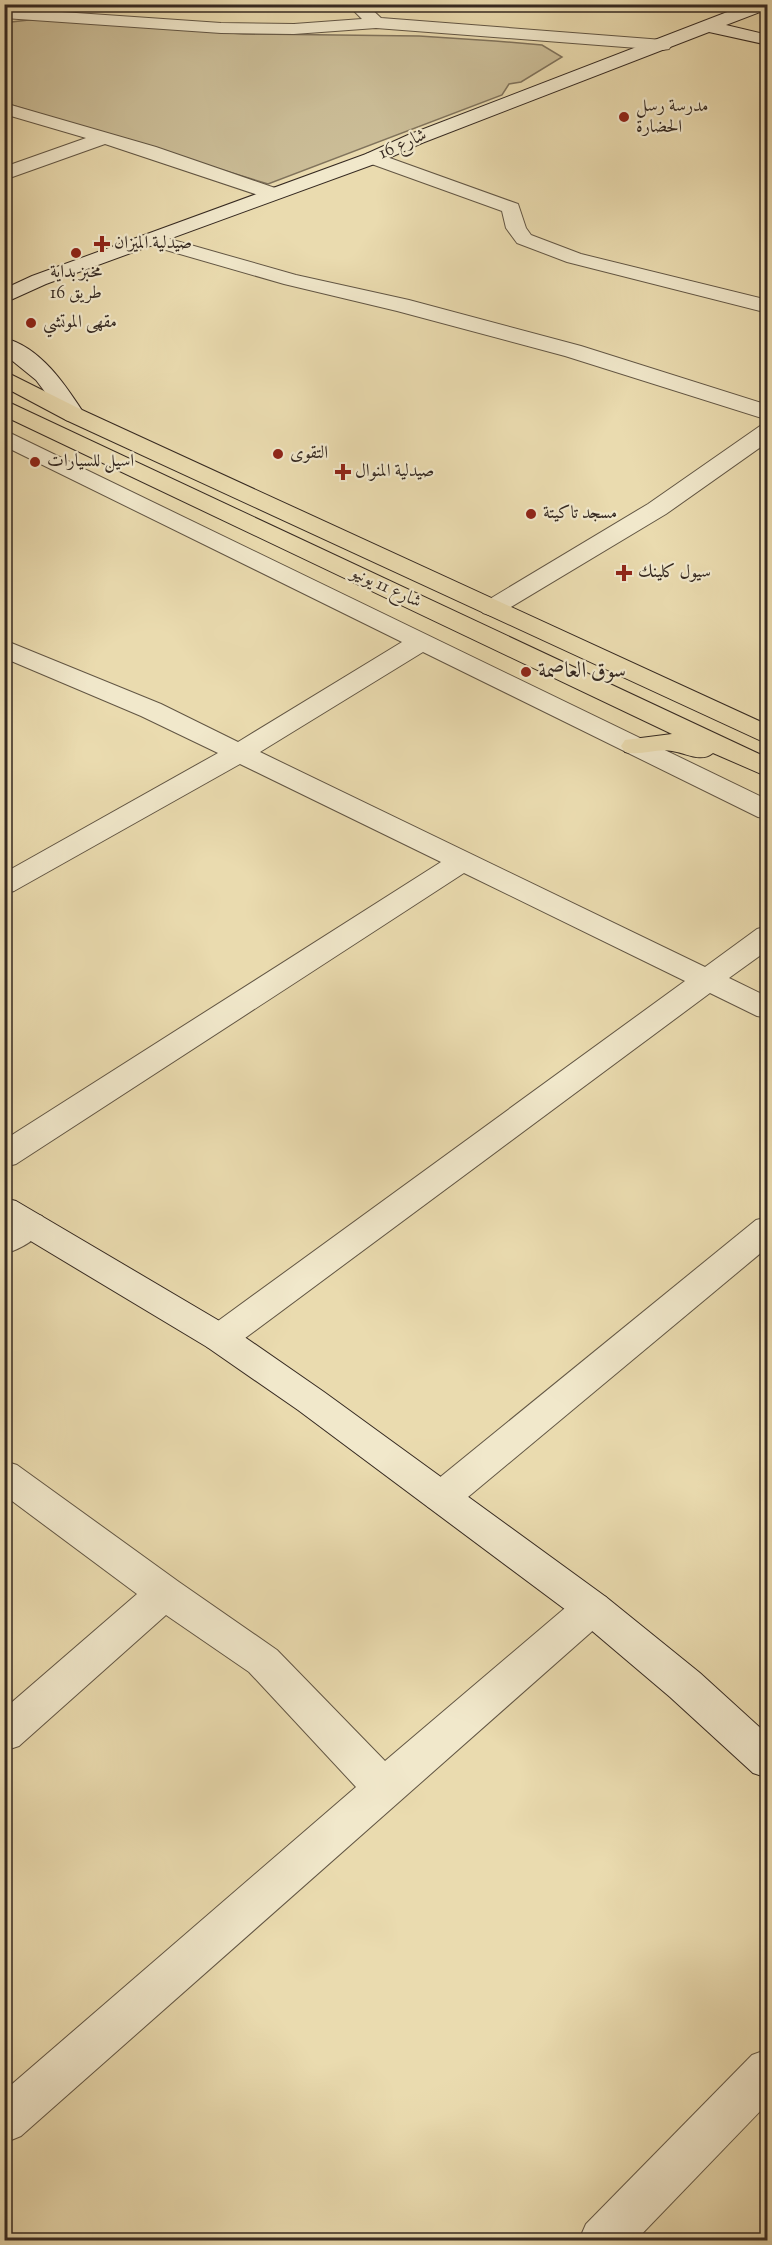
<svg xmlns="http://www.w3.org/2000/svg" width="772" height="2245" font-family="'Sorts Mill Goudy',Amiri,serif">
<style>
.green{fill:#cbbd97;stroke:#80735c;stroke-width:1.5}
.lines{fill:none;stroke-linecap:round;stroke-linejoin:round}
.street-casing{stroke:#625644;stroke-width:2}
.secondary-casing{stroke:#352921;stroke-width:2}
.highway-casing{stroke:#352921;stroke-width:2}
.street{fill:#f1e8cb;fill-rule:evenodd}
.secondary{fill:#f1e8cb;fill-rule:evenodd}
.highway{fill:#eadbaf;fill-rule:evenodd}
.poi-dot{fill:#8f2418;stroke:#f1e8cb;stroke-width:2}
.labels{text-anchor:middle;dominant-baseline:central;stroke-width:4.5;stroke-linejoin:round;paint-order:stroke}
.far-poi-label{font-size:18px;fill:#352921;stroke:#f1e8cb;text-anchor:start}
.far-street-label{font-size:18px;fill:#352921;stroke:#f1e8cb}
.poi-label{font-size:22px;fill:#352921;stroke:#f1e8cb;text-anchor:start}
</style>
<rect width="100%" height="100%" fill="#eadbaf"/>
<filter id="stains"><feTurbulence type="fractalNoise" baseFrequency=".00333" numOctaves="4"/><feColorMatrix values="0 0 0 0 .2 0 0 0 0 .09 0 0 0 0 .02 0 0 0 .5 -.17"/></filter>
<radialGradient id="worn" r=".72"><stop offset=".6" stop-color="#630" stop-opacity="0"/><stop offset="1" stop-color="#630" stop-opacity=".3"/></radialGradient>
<!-- green -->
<path class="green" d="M 38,19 L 244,34 L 419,36 L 495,41 L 542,45 L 562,57 L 521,82 L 509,84 L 502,95 L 268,184 L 5,103 L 5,25 L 11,22 Z"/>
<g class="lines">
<defs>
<g id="street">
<path d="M 354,4 L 366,4 L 381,18 L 663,40 L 669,41 L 672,45 L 669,49 L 663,50 L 376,28 L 294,34 L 221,33 L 4,18 L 4,8 L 221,23 L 294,24 L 362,19 L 351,8 Z"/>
<path d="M 4,103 L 156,147 L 281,190 L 284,194 L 281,198 L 267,198 L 105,144 L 4,180 L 4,167 L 86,138 L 4,114 Z"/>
<path d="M 373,152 L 518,204 L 526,228 L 531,235 L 581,254 L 768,300 L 768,313 L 567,262 L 517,243 L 506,228 L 502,211 L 366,162 L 363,158 L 366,154 Z"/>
<path d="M 152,234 L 296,275 L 409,300 L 581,346 L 768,405 L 768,420 L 565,356 L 397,311 L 284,284 L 145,244 L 142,240 L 145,236 Z"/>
<path d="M 768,424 L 768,442 L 666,514 L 501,613 L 492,616 L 483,613 L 479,608 L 483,603 L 648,504 L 760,426 Z"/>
<path d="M 4,430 L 768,800 L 768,819 L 758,817 L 423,652 L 260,752 L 705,967 L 757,929 L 768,926 L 768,950 L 729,978 L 768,997 L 768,1018 L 757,1016 L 710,993 L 233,1347 L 220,1351 L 207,1347 L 202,1338 L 207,1329 L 685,981 L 464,873 L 16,1164 L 4,1167 L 4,1140 L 441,862 L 240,764 L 14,891 L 4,894 L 4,873 L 218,753 L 141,716 L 4,658 L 4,640 L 161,704 L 238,742 L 402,642 L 4,446 Z"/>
<path d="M 30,1212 L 42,1216 L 47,1224 C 38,1239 21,1249 4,1254 L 4,1225 L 18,1216 Z"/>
<path d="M 768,1217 L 768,1247 L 456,1507 L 442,1511 L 428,1507 L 423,1497 L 428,1487 L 756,1220 Z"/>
<path d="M 4,1461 L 17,1465 L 179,1582 L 277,1650 L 385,1761 L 578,1597 L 592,1592 L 606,1597 L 612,1608 L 606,1619 L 21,2136 L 4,2143 L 4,2091 L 356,1787 L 249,1672 L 166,1615 L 19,1746 L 4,1751 L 4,1709 L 137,1594 L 4,1495 Z"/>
<path d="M 768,2049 L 768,2103 L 636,2240 L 579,2240 L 586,2224 L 752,2055 Z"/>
</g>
<g id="secondary">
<path d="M 748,4 L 768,4 L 768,9 L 726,25 L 768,35 L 768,45 L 709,32 L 422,143 L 380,162 L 46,284 L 4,303 L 4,289 L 32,276 L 366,154 L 408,135 Z"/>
<path d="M 4,338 C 41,347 66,386 85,415 L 82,420 L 74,422 L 66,420 L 36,380 L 4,354 Z"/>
<path d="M 4,1198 L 16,1201 L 233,1329 L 324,1392 L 606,1597 L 700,1673 L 768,1735 L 768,1778 L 753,1773 L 670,1697 L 578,1619 L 298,1410 L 207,1347 L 4,1225 Z"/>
</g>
<g id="highway">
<path d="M 4,371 L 82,410 L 768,725 L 768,744 L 66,420 L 4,387 Z"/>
<path d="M 4,400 L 768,758 L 768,777 L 713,753 C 701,763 686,753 672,751 C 657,748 641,756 625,752 L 621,746 L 625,740 L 672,734 L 4,416 Z"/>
</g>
</defs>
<!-- street casing -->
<use href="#street" class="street-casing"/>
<!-- secondary casing -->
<use href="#secondary" class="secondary-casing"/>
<!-- highway casing -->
<use href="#highway" class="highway-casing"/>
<!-- street -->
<use href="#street" class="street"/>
<!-- secondary -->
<use href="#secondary" class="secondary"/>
<!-- highway -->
<use href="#highway" class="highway"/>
</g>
<!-- markers -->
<g class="poi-dot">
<circle cx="624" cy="117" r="6"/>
<path d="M99 235h6v6h6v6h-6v6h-6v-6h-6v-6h6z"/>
<circle cx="76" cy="253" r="6"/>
<circle cx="31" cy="323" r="6"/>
<circle cx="278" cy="454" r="6"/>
<circle cx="35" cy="462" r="6"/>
<path d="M340 463h6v6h6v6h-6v6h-6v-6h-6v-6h6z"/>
<circle cx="531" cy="514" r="6"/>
<path d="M621 564h6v6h6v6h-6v6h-6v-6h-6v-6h6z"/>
<circle cx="526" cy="672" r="6"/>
</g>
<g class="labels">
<!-- far-poi labels -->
<g class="far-poi-label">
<text x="636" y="107">مدرسة رسل<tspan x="636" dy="21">الحضارة</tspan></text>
<text x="114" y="244">صيدلية الميزان</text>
<text x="76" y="273" text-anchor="middle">مخبز بداية<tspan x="76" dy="21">طريق 16</tspan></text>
<text x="43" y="323">مقهى الموتشي</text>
<text x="290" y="454">التقوى</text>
<text x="47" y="462">اسيل للسيارات</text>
<text x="355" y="472">صيدلية المنوال</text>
<text x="543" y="514">مسجد تاكيتة</text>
<text x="638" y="573">سيول كلينك</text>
</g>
<!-- far-street labels -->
<g class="far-street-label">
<text transform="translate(403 145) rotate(-24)">شارع 16</text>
<text transform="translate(386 588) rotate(25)">شارع 11 يونيو</text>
</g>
<!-- poi labels -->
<g class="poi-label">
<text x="538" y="672">سوق العاصمة</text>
</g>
</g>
<!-- margin -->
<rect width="772" height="2245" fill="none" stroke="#eadbaf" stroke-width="24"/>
<rect x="6" y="6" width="760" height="2233" fill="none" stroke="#352921" stroke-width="3"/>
<rect x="12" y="12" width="748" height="2221" fill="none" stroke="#352921" stroke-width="1.5"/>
<rect width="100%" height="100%" filter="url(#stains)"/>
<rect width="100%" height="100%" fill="url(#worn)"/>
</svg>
